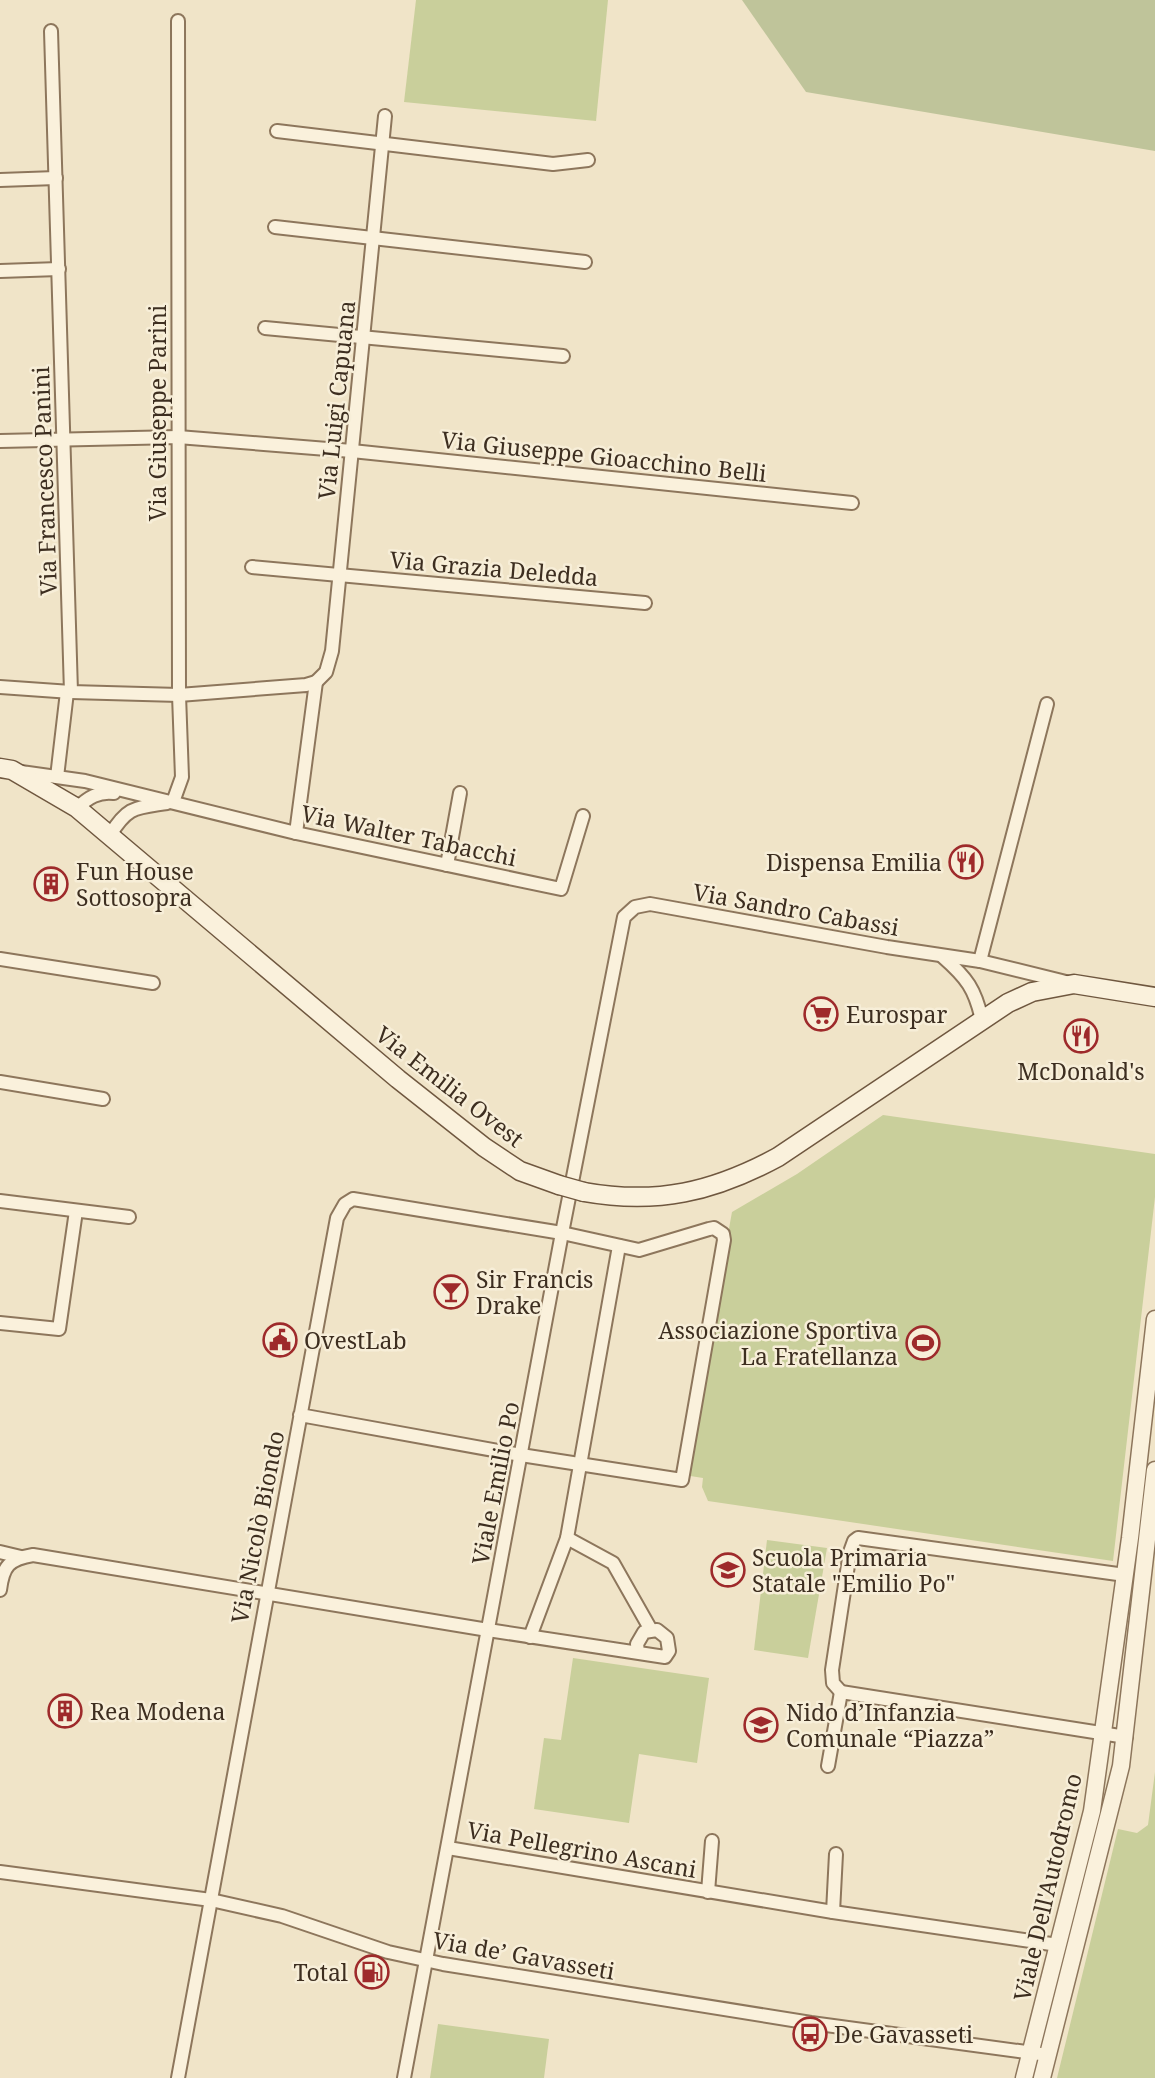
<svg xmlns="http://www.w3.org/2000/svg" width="1155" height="2078" font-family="'Noto Serif',serif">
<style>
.green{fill:#c9cf9b}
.cemetery{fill:#bfc49a}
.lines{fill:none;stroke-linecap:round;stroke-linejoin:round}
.minor-casing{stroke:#8d765c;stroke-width:16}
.tertiary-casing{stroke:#8d765c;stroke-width:19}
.secondary-casing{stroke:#6f573f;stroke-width:21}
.minor{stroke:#faf1dc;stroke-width:12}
.tertiary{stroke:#faf1dc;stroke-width:16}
.secondary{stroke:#faf1dc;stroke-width:18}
.secondary-bridge-casing{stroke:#6f573f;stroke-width:21;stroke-linecap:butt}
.secondary-bridge{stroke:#faf1dc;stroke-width:18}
.labels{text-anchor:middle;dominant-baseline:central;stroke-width:5;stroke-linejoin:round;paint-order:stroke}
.street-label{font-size:23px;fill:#3d2e20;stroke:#f7eed8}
.poi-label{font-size:23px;fill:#3d2e20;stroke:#f7eed8;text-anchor:start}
</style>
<rect width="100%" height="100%" fill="#f0e4c8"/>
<!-- green -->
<g class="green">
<path d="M 416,0 L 608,0 L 596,121 L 404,102 Z"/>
<path d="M 883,1115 L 1155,1154 L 1155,1197 L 1113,1561 L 708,1501 L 702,1487 L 703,1478 L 684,1475 L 732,1212 L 797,1174 Z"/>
<path d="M 767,1540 L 827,1548 L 808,1658 L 754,1650 Z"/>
<path d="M 573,1658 L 709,1678 L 697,1763 L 639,1754 L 629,1823 L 534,1809 L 544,1738 L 561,1740 Z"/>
<path d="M 1155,1772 L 1155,2078 L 1057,2078 L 1118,1829 L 1137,1833 L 1148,1825 Z"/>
<path d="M 438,2024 L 549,2039 L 544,2078 L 430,2078 Z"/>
</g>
<!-- cemetery -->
<path class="cemetery" d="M 742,0 L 1155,0 L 1155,151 L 806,92 Z"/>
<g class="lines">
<defs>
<g id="minor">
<path d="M 51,31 L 71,692"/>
<path d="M 277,131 L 553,164 L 588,160"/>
<path d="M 0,180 L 56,178"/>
<path d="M 275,227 L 585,262"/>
<path d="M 0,271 L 59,269"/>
<path d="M 265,328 L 563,356"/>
<path d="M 0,441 L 178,437 L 352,451 L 852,503"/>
<path d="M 252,567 L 645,603"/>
<path d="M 316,682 L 326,672 L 332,651 L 385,116"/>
<path d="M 0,687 L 71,692 L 179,695 L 306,685 L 316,682 L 296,833"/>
<path d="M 21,772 L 85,781 L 296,833 L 561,889 L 583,816"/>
<path d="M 57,777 L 67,692"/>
<path d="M 173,802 L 182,777 L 179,695 L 178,21"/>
<path d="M 77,808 C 88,798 98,791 114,793"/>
<path d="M 110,835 C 128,806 135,808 167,803"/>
<path d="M 447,865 L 460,793"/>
<path d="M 943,957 C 967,978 975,989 982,1020"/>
<path d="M 0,959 L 153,983"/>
<path d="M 980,961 L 1047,704"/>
<path d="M 0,1082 L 103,1099"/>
<path d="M 0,1201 L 129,1217"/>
<path d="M 0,1323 L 59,1329 L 76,1211"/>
<path d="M 567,1538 L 613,1563 L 651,1630"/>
<path d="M 0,1552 L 21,1557"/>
<path d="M 0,1590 C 3,1566 9,1559 33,1555 L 488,1630 L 665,1657 L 669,1651 L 667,1638 L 657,1630 L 644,1632 L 637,1644 L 638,1652"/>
<path d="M 530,1637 L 567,1538 L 619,1246"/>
<path d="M 841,1692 L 833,1683 L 832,1670 L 850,1552 L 854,1541 L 858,1538 L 1125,1575"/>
<path d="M 828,1766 L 841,1692 L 1126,1737"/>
<path d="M 448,1848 L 833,1912 L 1058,1945"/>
<path d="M 0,1872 L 211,1900 L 282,1916 L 388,1952 L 443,1964 L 811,2023 L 1048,2055"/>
<path d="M 708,1892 L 712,1841"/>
<path d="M 833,1912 L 836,1854"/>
<path d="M 178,2078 C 232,1791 283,1504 337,1218 L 345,1204 L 353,1199 L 562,1233 L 639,1250 L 709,1229 L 714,1228 L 723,1234 L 724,1240 L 682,1480 L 521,1455 L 300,1415"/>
<path d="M 404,2078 L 562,1233 L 624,917 L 635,907 L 650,904 L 887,947 L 980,961 L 1070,983"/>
</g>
<g id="tertiary">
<path d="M 1024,2078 L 1092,1811 L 1130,1538 L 1155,1319"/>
<path d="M 1042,2078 L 1121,1766 L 1155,1470"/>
</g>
<g id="secondary">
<path d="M 0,768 L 12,770 L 77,808 L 398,1079 L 484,1147 L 520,1171 L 559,1185"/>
<path d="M 584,1192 C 657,1205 713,1192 778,1157 L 1008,1003 L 1032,992 L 1074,984 L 1155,997"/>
</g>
</defs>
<!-- minor casing -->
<use href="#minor" class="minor-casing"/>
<!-- tertiary casing -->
<use href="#tertiary" class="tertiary-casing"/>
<!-- secondary casing -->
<use href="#secondary" class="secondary-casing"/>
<!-- minor -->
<use href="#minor" class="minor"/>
<!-- tertiary -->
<use href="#tertiary" class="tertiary"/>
<!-- secondary -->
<use href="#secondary" class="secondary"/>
<defs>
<path id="secondary-bridge" d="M 559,1185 L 584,1192"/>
</defs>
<!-- secondary-bridge casing -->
<use href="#secondary-bridge" class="secondary-bridge-casing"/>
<!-- secondary-bridge -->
<use href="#secondary-bridge" class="secondary-bridge"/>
</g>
<!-- icons -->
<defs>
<symbol id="restaurant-ring" viewBox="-11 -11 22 22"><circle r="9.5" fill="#f7eed8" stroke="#9e2a2b" stroke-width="1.5"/><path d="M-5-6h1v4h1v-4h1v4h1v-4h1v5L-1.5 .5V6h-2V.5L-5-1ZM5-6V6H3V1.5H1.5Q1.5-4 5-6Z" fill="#9e2a2b"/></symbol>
<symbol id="building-ring" viewBox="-11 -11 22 22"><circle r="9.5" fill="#f7eed8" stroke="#9e2a2b" stroke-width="1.5"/><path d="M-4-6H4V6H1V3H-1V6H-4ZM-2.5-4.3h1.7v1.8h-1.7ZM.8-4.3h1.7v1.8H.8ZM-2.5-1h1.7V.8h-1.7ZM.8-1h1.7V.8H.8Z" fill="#9e2a2b"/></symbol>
<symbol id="supermarket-ring" viewBox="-11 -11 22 22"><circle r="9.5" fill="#f7eed8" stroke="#9e2a2b" stroke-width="1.5"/><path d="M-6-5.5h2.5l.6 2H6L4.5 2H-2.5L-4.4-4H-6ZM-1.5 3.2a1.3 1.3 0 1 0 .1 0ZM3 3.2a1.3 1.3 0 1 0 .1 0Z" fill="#9e2a2b"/></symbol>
<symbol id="bar-ring" viewBox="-11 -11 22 22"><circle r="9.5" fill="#f7eed8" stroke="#9e2a2b" stroke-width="1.5"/><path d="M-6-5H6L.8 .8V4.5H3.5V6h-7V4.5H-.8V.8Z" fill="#9e2a2b"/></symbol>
<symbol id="civic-ring" viewBox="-11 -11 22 22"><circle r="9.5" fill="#f7eed8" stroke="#9e2a2b" stroke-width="1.5"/><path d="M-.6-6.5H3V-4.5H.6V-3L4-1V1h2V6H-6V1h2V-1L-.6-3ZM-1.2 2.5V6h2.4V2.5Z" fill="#9e2a2b"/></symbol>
<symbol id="stadium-ring" viewBox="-11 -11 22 22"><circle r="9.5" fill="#f7eed8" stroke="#9e2a2b" stroke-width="1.5"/><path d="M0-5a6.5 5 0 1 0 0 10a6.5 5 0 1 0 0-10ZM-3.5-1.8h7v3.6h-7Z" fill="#9e2a2b"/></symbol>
<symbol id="school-ring" viewBox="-11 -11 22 22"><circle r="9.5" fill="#f7eed8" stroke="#9e2a2b" stroke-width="1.5"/><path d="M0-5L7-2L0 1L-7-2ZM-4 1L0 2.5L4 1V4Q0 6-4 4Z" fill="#9e2a2b"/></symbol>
<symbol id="fuel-ring" viewBox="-11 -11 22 22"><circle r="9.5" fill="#f7eed8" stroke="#9e2a2b" stroke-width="1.5"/><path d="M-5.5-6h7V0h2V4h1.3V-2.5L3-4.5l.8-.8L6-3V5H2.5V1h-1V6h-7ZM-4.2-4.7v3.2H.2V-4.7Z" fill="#9e2a2b"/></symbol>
<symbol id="bus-ring" viewBox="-11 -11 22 22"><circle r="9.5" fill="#f7eed8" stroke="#9e2a2b" stroke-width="1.5"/><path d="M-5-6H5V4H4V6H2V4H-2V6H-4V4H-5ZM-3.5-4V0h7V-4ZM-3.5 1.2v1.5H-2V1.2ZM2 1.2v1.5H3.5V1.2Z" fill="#9e2a2b"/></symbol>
</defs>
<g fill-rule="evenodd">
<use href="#restaurant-ring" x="947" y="843" width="38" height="38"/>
<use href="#building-ring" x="32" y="865" width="38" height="38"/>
<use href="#supermarket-ring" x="802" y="995" width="38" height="38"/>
<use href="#restaurant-ring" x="1062" y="1017" width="38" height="38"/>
<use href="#bar-ring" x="432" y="1273" width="38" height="38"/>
<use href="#civic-ring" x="261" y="1321" width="38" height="38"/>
<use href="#stadium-ring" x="904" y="1324" width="38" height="38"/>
<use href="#school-ring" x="709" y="1551" width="38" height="38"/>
<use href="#building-ring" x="46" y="1692" width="38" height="38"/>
<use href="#school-ring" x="742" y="1706" width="38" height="38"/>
<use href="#fuel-ring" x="353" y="1953" width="38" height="38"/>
<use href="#bus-ring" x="791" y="2015" width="38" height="38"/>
</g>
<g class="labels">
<!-- street labels -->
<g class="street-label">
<text transform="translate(336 400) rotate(-84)">Via Luigi Capuana</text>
<text transform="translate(157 413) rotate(-90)">Via Giuseppe Parini</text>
<text transform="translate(604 456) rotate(6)">Via Giuseppe Gioacchino Belli</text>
<text transform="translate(44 481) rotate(-92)">Via Francesco Panini</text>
<text transform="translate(494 568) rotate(5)">Via Grazia Deledda</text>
<text transform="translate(409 835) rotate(12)">Via Walter Tabacchi</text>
<text transform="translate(796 909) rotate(10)">Via Sandro Cabassi</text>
<text transform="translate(450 1086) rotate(38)">Via Emilia Ovest</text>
<text transform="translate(495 1483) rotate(-79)">Viale Emilio Po</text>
<text transform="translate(257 1527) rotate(-79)">Via Nicolò Biondo</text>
<text transform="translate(582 1849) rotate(10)">Via Pellegrino Ascani</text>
<text transform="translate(1047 1887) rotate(-77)">Viale Dell'Autodromo</text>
<text transform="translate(524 1955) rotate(10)">Via de’ Gavasseti</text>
</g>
<!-- poi labels -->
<g class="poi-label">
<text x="942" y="862" text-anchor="end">Dispensa Emilia</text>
<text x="76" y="871">Fun House<tspan x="76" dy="26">Sottosopra</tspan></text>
<text x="846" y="1014">Eurospar</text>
<text x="1081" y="1071" text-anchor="middle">McDonald's</text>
<text x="476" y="1279">Sir Francis<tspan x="476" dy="26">Drake</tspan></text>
<text x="898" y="1330" text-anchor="end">Associazione Sportiva<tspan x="898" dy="26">La Fratellanza</tspan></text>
<text x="304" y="1340">OvestLab</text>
<text x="752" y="1557">Scuola Primaria<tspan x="752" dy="26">Statale "Emilio Po"</tspan></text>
<text x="90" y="1711">Rea Modena</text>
<text x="786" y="1712">Nido d’Infanzia<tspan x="786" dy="26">Comunale “Piazza”</tspan></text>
<text x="348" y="1972" text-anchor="end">Total</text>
<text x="834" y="2034">De Gavasseti</text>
</g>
</g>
</svg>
